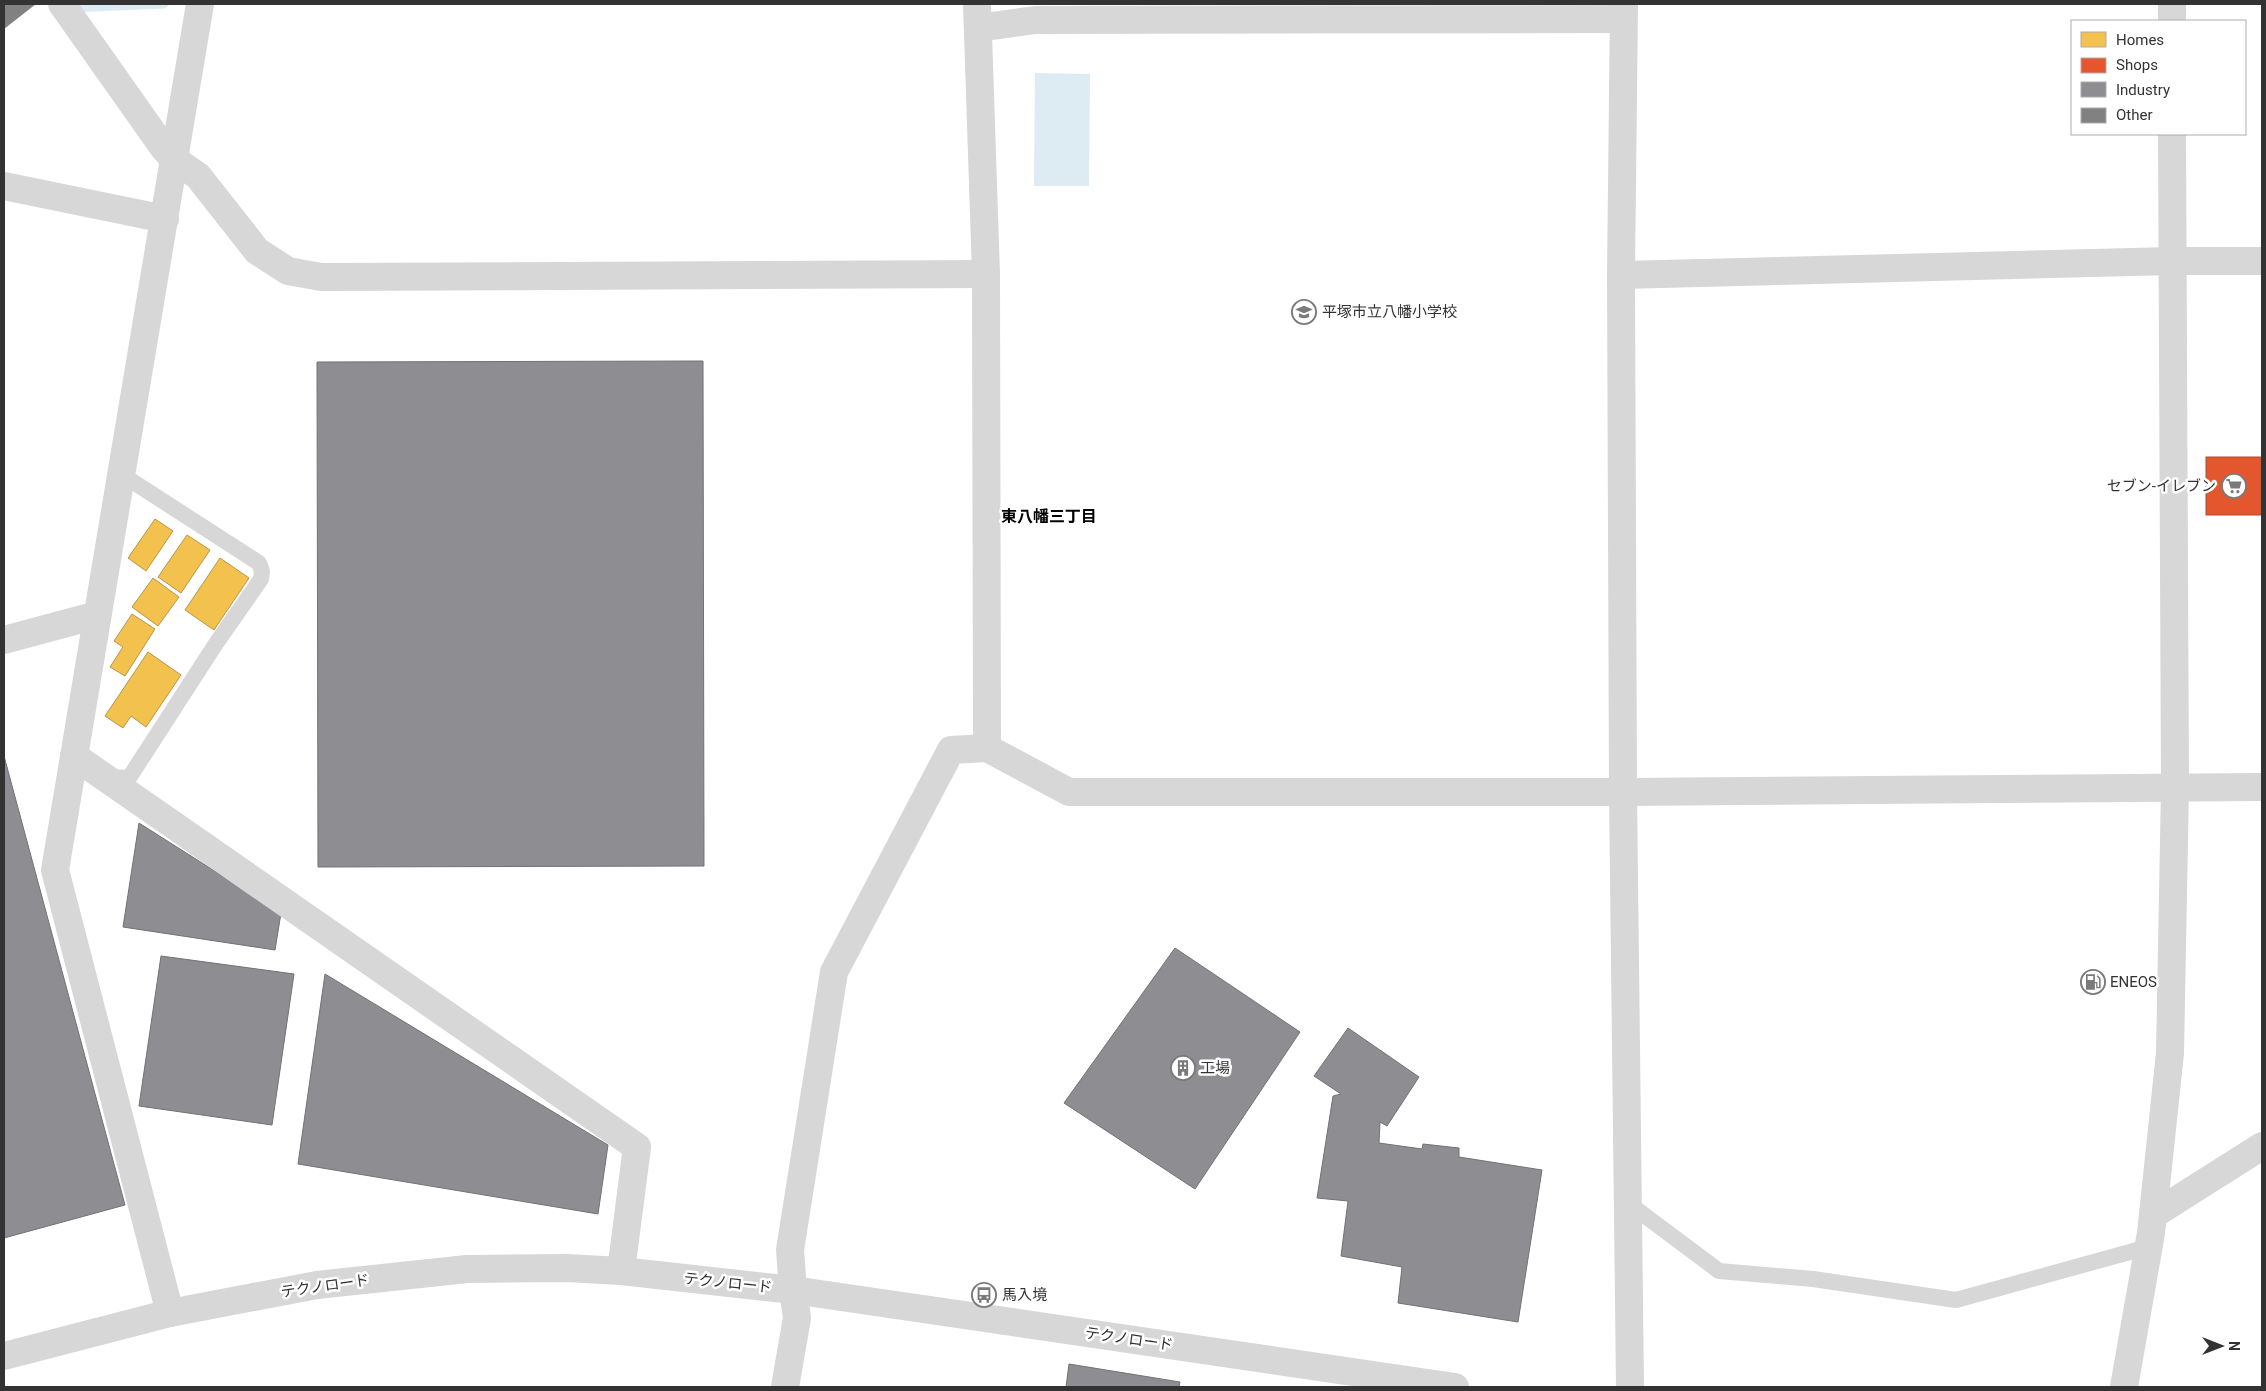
<svg xmlns="http://www.w3.org/2000/svg" width="2266" height="1391" font-family="Roboto,'Noto Sans JP',sans-serif">
<style>
.water{fill:#ddebf3}
.homes{fill:#f2c14e;stroke:#b99646}
.shops{fill:#e4572e;stroke:#af4c30}
.industry{fill:#8d8d92;stroke:#727276}
.lines{fill:none;stroke-linecap:round;stroke-linejoin:round}
.stream{stroke:#ddebf3;stroke-width:9}
.building{fill:#818181}
.service{stroke:#d7d7d7;stroke-width:16}
.minor{stroke:#d7d7d7;stroke-width:28}
.tertiary{stroke:#d7d7d7;stroke-width:28}
.labels{text-anchor:middle;dominant-baseline:central;stroke-width:5;stroke-linejoin:round;paint-order:stroke}
.poi-label{font-size:15px;fill:#333;stroke:#fff;text-anchor:start}
.street-label{font-size:15px;fill:#333;stroke:#fff}
.neighbourhood-label{font-size:16px;font-weight:bold;fill:#000;stroke:#fff}
</style>
<rect width="100%" height="100%" fill="#fff"/>
<!-- water -->
<path class="water" d="M 1035,73 L 1090,74 L 1089,186 L 1034,186 Z"/>
<!-- homes -->
<g class="homes">
<path d="M 155,519 L 173,531 L 146,571 L 128,558 Z"/>
<path d="M 187,535 L 210,550 L 181,593 L 158,577 Z"/>
<path d="M 220,558 L 249,578 L 214,630 L 185,610 Z"/>
<path d="M 153,578 L 179,597 L 158,626 L 132,607 Z"/>
<path d="M 132,614 L 155,629 L 125,676 L 110,667 L 123,647 L 114,641 Z"/>
<path d="M 148,652 L 181,675 L 146,727 L 131,716 L 123,728 L 105,716 Z"/>
</g>
<!-- shops -->
<rect class="shops" x="2206" y="457" width="56" height="58"/>
<!-- industry -->
<g class="industry">
<path d="M 703,361 L 704,866 L 318,867 L 317,362 Z"/>
<path d="M 4,756 L 125,1205 L 4,1238 Z"/>
<path d="M 139,823 L 281,913 L 275,950 L 123,927 Z"/>
<path d="M 1175,948 L 1300,1032 L 1195,1189 L 1064,1103 Z"/>
<path d="M 161,956 L 294,974 L 272,1125 L 139,1106 Z"/>
<path d="M 325,974 L 608,1145 L 598,1214 L 298,1164 Z"/>
<path d="M 1348,1028 L 1419,1077 L 1387,1126 L 1380,1122 L 1379,1143 L 1422,1149 L 1423,1144 L 1459,1148 L 1459,1157 L 1542,1170 L 1518,1322 L 1398,1303 L 1402,1267 L 1341,1256 L 1348,1201 L 1317,1198 L 1333,1096 L 1341,1094 L 1314,1076 Z"/>
<path d="M 1069,1364 L 1180,1382 L 1179,1387 L 1066,1387 Z"/>
</g>
<g class="lines">
<!-- stream -->
<path class="stream" d="M 71,8 L 164,4"/>
</g>
<!-- building -->
<path class="building" d="M 4,4 L 36,4 L 4,29 Z"/>
<g class="lines">
<!-- service -->
<g class="service">
<path d="M 108,777 L 129,778 L 215,645 L 261,579 L 262,571 L 259,563 L 121,474"/>
<path d="M 1628,1203 L 1719,1271 L 1813,1279 L 1956,1300 L 2148,1247"/>
</g>
<!-- minor -->
<g class="minor">
<path d="M 62,4 L 163,147 L 175,160 L 198,176 L 257,251 L 288,271 L 321,277 L 986,274"/>
<path d="M 1624,4 L 1621,275 L 1623,792 L 1630,1387"/>
<path d="M 978,28 L 1035,20 L 1622,19"/>
<path d="M 4,186 L 165,219"/>
<path d="M 1621,275 L 2172,261 L 2262,261"/>
<path d="M 4,640 L 97,615"/>
<path d="M 987,748 L 1069,792 L 1623,792 L 2262,787"/>
<path d="M 74,756 L 637,1147 L 621,1271"/>
<path d="M 2153,1215 L 2262,1146"/>
<path d="M 793,1290 L 790,1250 L 834,972 L 951,750 L 987,748 L 986,274 L 977,4"/>
<path d="M 170,1313 L 55,870 L 200,4"/>
</g>
<!-- tertiary -->
<g class="tertiary">
<path d="M 2172,4 L 2172,21"/>
<path d="M 4,1356 L 170,1313 L 317,1285 L 467,1269 L 567,1268 L 621,1271 L 793,1290 L 1455,1387"/>
<path d="M 785,1387 L 797,1318 L 793,1290"/>
<path d="M 2124,1387 L 2151,1233 L 2170,1053 L 2175,787 L 2172,134"/>
</g>
</g>
<!-- icons -->
<defs>
<symbol id="school-ring" viewBox="-11 -11 22 22"><circle r="9.5" fill="#fff" stroke="#7a7a7a" stroke-width="1.5"/><path d="M0-5L7-2L0 1L-7-2ZM-4 1L0 2.5L4 1V4Q0 6-4 4Z" fill="#7a7a7a"/></symbol>
<symbol id="supermarket-ring" viewBox="-11 -11 22 22"><circle r="9.5" fill="#fff" stroke="#7a7a7a" stroke-width="1.5"/><path d="M-6-5.5h2.5l.6 2H6L4.5 2H-2.5L-4.4-4H-6ZM-1.5 3.2a1.3 1.3 0 1 0 .1 0ZM3 3.2a1.3 1.3 0 1 0 .1 0Z" fill="#7a7a7a"/></symbol>
<symbol id="fuel-ring" viewBox="-11 -11 22 22"><circle r="9.5" fill="#fff" stroke="#7a7a7a" stroke-width="1.5"/><path d="M-5.5-6h7V0h2V4h1.3V-2.5L3-4.5l.8-.8L6-3V5H2.5V1h-1V6h-7ZM-4.2-4.7v3.2H.2V-4.7Z" fill="#7a7a7a"/></symbol>
<symbol id="building-ring" viewBox="-11 -11 22 22"><circle r="9.5" fill="#fff" stroke="#7a7a7a" stroke-width="1.5"/><path d="M-4-6H4V6H1V3H-1V6H-4ZM-2.5-4.3h1.7v1.8h-1.7ZM.8-4.3h1.7v1.8H.8ZM-2.5-1h1.7V.8h-1.7ZM.8-1h1.7V.8H.8Z" fill="#7a7a7a"/></symbol>
<symbol id="bus-ring" viewBox="-11 -11 22 22"><circle r="9.5" fill="#fff" stroke="#7a7a7a" stroke-width="1.5"/><path d="M-5-6H5V4H4V6H2V4H-2V6H-4V4H-5ZM-3.5-4V0h7V-4ZM-3.5 1.2v1.5H-2V1.2ZM2 1.2v1.5H3.5V1.2Z" fill="#7a7a7a"/></symbol>
</defs>
<g fill-rule="evenodd">
<use href="#school-ring" x="1290" y="298" width="28" height="28"/>
<use href="#supermarket-ring" x="2220" y="472" width="28" height="28"/>
<use href="#fuel-ring" x="2079" y="968" width="28" height="28"/>
<use href="#building-ring" x="1169" y="1054" width="28" height="28"/>
<use href="#bus-ring" x="970" y="1281" width="28" height="28"/>
</g>
<g class="labels">
<!-- poi labels -->
<g class="poi-label">
<text x="1322" y="312">平塚市立八幡小学校</text>
<text x="2216" y="486" text-anchor="end">セブン-イレブン</text>
<text x="2110" y="982">ENEOS</text>
<text x="1200" y="1068">工場</text>
<text x="1002" y="1295">馬入境</text>
</g>
<!-- street labels -->
<g class="street-label">
<text transform="translate(728 1283) rotate(6)">テクノロード</text>
<text transform="translate(325 1286) rotate(-8)">テクノロード</text>
<text transform="translate(1129 1339) rotate(8)">テクノロード</text>
</g>
<!-- neighbourhood labels -->
<g class="neighbourhood-label">
<text x="1049" y="516">東八幡三丁目</text>
</g>
</g>
<!-- border -->
<rect width="2266" height="1391" fill="none" stroke="#333333" stroke-width="10"/>
<!-- legend -->
<rect x="2071" y="20" width="175" height="115" fill="#ffffff" stroke="#adadad"/>
<rect x="2081" y="32" width="25" height="15" fill="#f2c14e" stroke="#adadad"/>
<text x="2116" y="45" font-size="15" fill="#333333">Homes</text>
<rect x="2081" y="58" width="25" height="15" fill="#e4572e" stroke="#adadad"/>
<text x="2116" y="70" font-size="15" fill="#333333">Shops</text>
<rect x="2081" y="82" width="25" height="15" fill="#8d8d92" stroke="#adadad"/>
<text x="2116" y="95" font-size="15" fill="#333333">Industry</text>
<rect x="2081" y="108" width="25" height="15" fill="#818181" stroke="#adadad"/>
<text x="2116" y="120" font-size="15" fill="#333333">Other</text>
<!-- north arrow -->
<g transform="translate(2221 1346) rotate(90)" stroke="#ffffff" stroke-width="4" paint-order="stroke">
<path d="M0-4L9 19L0 12L-9 19Z" fill="#333333"/>
<text y="-8" font-size="14" font-weight="bold" text-anchor="middle" fill="#333333">N</text>
</g>
</svg>
